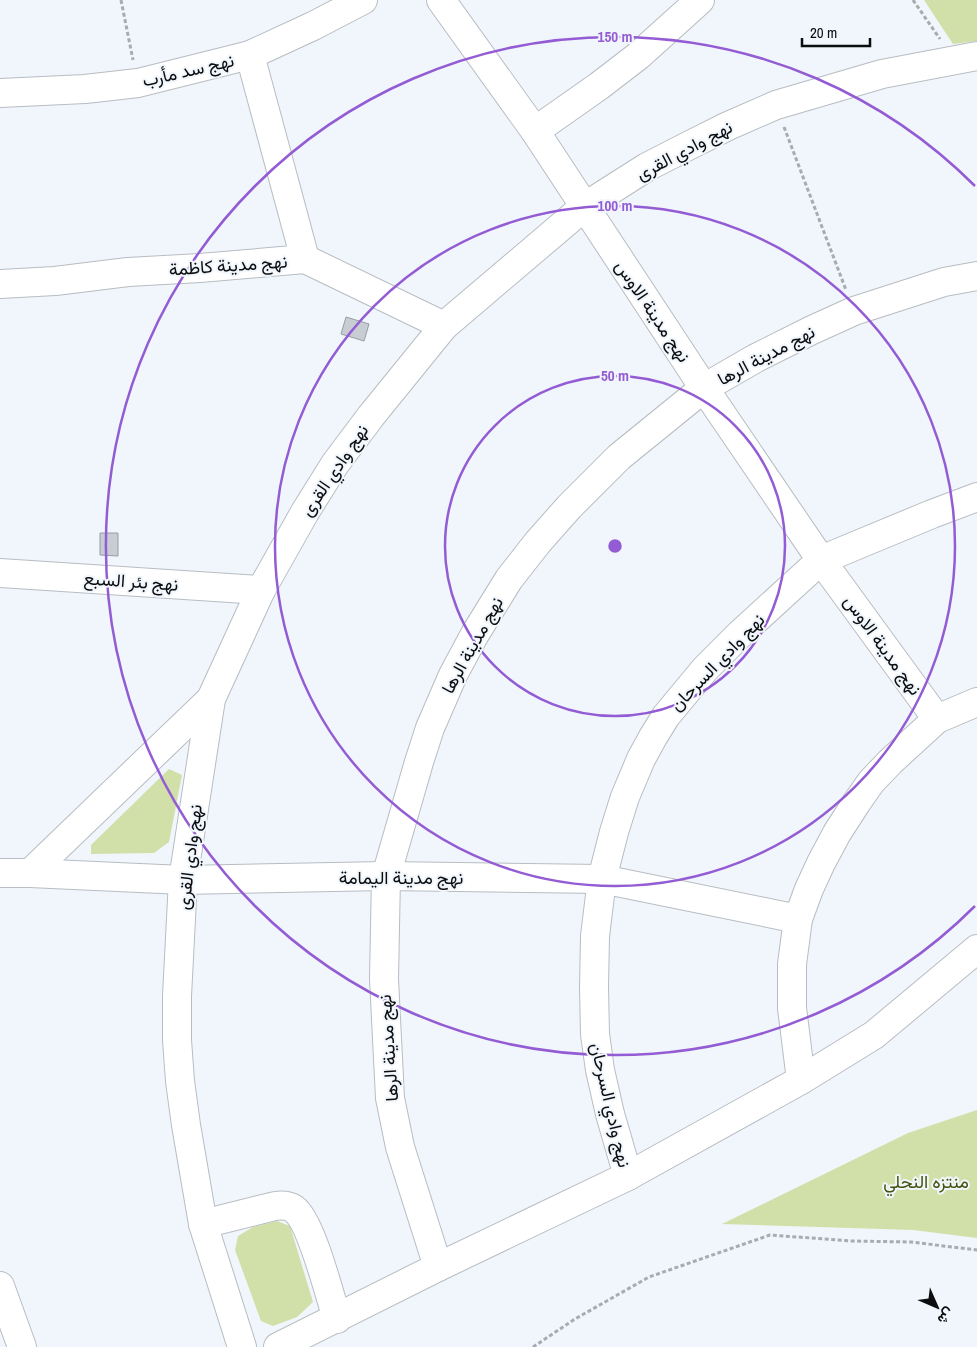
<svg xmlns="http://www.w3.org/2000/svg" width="977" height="1347" font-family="'Archivo Narrow',Vazirmatn,sans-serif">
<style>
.green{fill:#d0e0a8}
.building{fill:#c7cdd2;stroke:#979da2}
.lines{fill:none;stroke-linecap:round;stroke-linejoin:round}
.minor-casing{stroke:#b7bdc2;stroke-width:30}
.path{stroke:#a8acb1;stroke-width:3;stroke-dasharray:4 2.5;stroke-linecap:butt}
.minor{stroke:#fff;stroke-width:28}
.ring{fill:none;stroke:#945cd4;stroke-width:2.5}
.labels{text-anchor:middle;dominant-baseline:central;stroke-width:4;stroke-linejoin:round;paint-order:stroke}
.street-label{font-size:18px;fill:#0b0d0f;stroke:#f0f6fb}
.park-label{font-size:18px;fill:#44520e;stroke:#f0f6fb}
.centre{fill:#945cd4;stroke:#f0f6fb;stroke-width:2.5}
.ring-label{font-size:15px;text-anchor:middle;font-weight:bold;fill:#945cd4;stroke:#f0f6fb;stroke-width:4;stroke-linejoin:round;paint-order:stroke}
</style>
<rect width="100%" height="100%" fill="#f0f6fb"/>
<!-- green -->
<g class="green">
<path d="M 924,0 L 977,0 L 977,41 L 953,44 Z"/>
<path d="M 169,769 L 182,775 L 169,842 L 154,853 L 91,854 L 91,845 Z"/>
<path d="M 977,1110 L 977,1238 L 913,1230 L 722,1224 L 908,1133 Z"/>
<path d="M 277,1221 L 290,1226 L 313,1302 L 297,1317 L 273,1326 L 261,1321 L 235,1250 L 238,1236 L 253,1227 Z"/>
</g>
<!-- building -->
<g class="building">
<path d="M 346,317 L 369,324 L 364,341 L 341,334 Z"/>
<path d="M 100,533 L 118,533 L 118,556 L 100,555 Z"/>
</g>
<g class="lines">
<defs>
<g id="minor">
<path d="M 441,0 L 535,131 L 704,388 L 821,560 L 937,719"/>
<path d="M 0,93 L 85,89 L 138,83 L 250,55 L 313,26 L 363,0"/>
<path d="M 535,131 L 599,86 L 638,56 L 700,0"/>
<path d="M 305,259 L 444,326"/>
<path d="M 0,284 L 55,281 L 128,272 L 200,268 L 305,259 L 250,55"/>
<path d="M 0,573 L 261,590"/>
<path d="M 0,873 L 30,873 L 183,880 L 386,876 L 602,879 L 798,919"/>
<path d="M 30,873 L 211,699"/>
<path d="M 801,1080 L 792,1008 L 792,964 L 798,919 L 809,889 L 821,863 L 837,833 L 857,802 L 871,782 L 890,762 L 937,719 L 977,702"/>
<path d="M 628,1176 L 610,1114 L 600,1070 L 595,1034 L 594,987 L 595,936 L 602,879 L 614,832 L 625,797 L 641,759 L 653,737 L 666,716 L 705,669 L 740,634 L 821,560 L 932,514 L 977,497"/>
<path d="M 203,1224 L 275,1206 C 282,1205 288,1205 294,1209 C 311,1221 330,1296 337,1319"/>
<path d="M 438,1267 L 400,1147 L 390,1098 L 384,979 L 386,876 L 419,762 L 430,728 L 453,675 L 475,634 L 509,579 L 538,542 L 569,507 L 619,457 L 704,388 L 756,358 L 812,330 L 854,311 L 944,282 L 977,276"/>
<path d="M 0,1286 L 22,1347"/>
<path d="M 242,1347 L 203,1224 L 186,1125 L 180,1081 L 177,1040 L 177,996 L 183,880 L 211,699 L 261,590 L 305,512 L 335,464 L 371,416 L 444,326 L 584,207 L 647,167 L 688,146 L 728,126 L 776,105 L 882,74 L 977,56"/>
<path d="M 278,1347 L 438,1267 L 628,1176 L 801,1080 L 874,1035 L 977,949"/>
</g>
</defs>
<!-- minor casing -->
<use href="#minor" class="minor-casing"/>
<!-- path -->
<g class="path">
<path d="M 121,0 L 133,60"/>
<path d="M 913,0 L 940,39"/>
<path d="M 784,127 L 846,290"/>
<path d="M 533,1347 L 575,1319 L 649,1277 L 770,1235 L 852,1241 L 911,1242 L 977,1250"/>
</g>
<!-- minor -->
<use href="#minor" class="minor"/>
</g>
<!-- distance rings -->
<g class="ring">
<circle cx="615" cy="546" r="170"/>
<circle cx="615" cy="546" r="340"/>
<path d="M975 906A509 509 0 1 1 975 186"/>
</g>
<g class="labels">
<!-- street labels -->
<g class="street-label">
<text transform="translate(188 70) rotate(-13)">نهج سد مأرب</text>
<text transform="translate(684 150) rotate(-28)">نهج وادي القرى</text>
<text transform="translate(228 265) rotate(-4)">نهج مدينة كاظمة</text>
<text transform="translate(653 311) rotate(56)">نهج مدينة الاوس</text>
<text transform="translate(766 355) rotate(-28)">نهج مدينة الرها</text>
<text transform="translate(334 470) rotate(-56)">نهج وادي القرى</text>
<text transform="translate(131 581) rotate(4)">نهج بئر السبع</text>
<text transform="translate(472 645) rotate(-61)">نهج مدينة الرها</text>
<text transform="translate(883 645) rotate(54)">نهج مدينة الاوس</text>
<text transform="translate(717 662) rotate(-46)">نهج وادي السرحان</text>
<text transform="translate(189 857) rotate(-83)">نهج وادي القرى</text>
<text x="401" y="877">نهج مدينة اليمامة</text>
<text transform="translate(388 1048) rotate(-94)">نهج مدينة الرها</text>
<text transform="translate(611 1105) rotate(77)">نهج وادي السرحان</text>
</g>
<!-- park labels -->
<g class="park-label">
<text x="926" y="1181">منتزه النحلي</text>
</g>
</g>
<circle cx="615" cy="546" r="8" class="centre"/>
<g class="ring-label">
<text x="615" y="42">150 m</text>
<text x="615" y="211">100 m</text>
<text x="615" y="381">50 m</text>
</g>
<!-- north arrow -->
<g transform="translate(937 1307) rotate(135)" stroke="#f0f6fb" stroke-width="4" paint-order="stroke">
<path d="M0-4L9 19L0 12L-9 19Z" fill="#0b0d0f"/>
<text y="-8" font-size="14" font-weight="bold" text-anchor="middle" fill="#0b0d0f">ش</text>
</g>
<!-- scale -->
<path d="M802 38v8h68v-8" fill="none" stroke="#0b0d0f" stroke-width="2.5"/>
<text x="810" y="38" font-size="15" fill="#0b0d0f" stroke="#f0f6fb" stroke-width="4" paint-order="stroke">20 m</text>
</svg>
